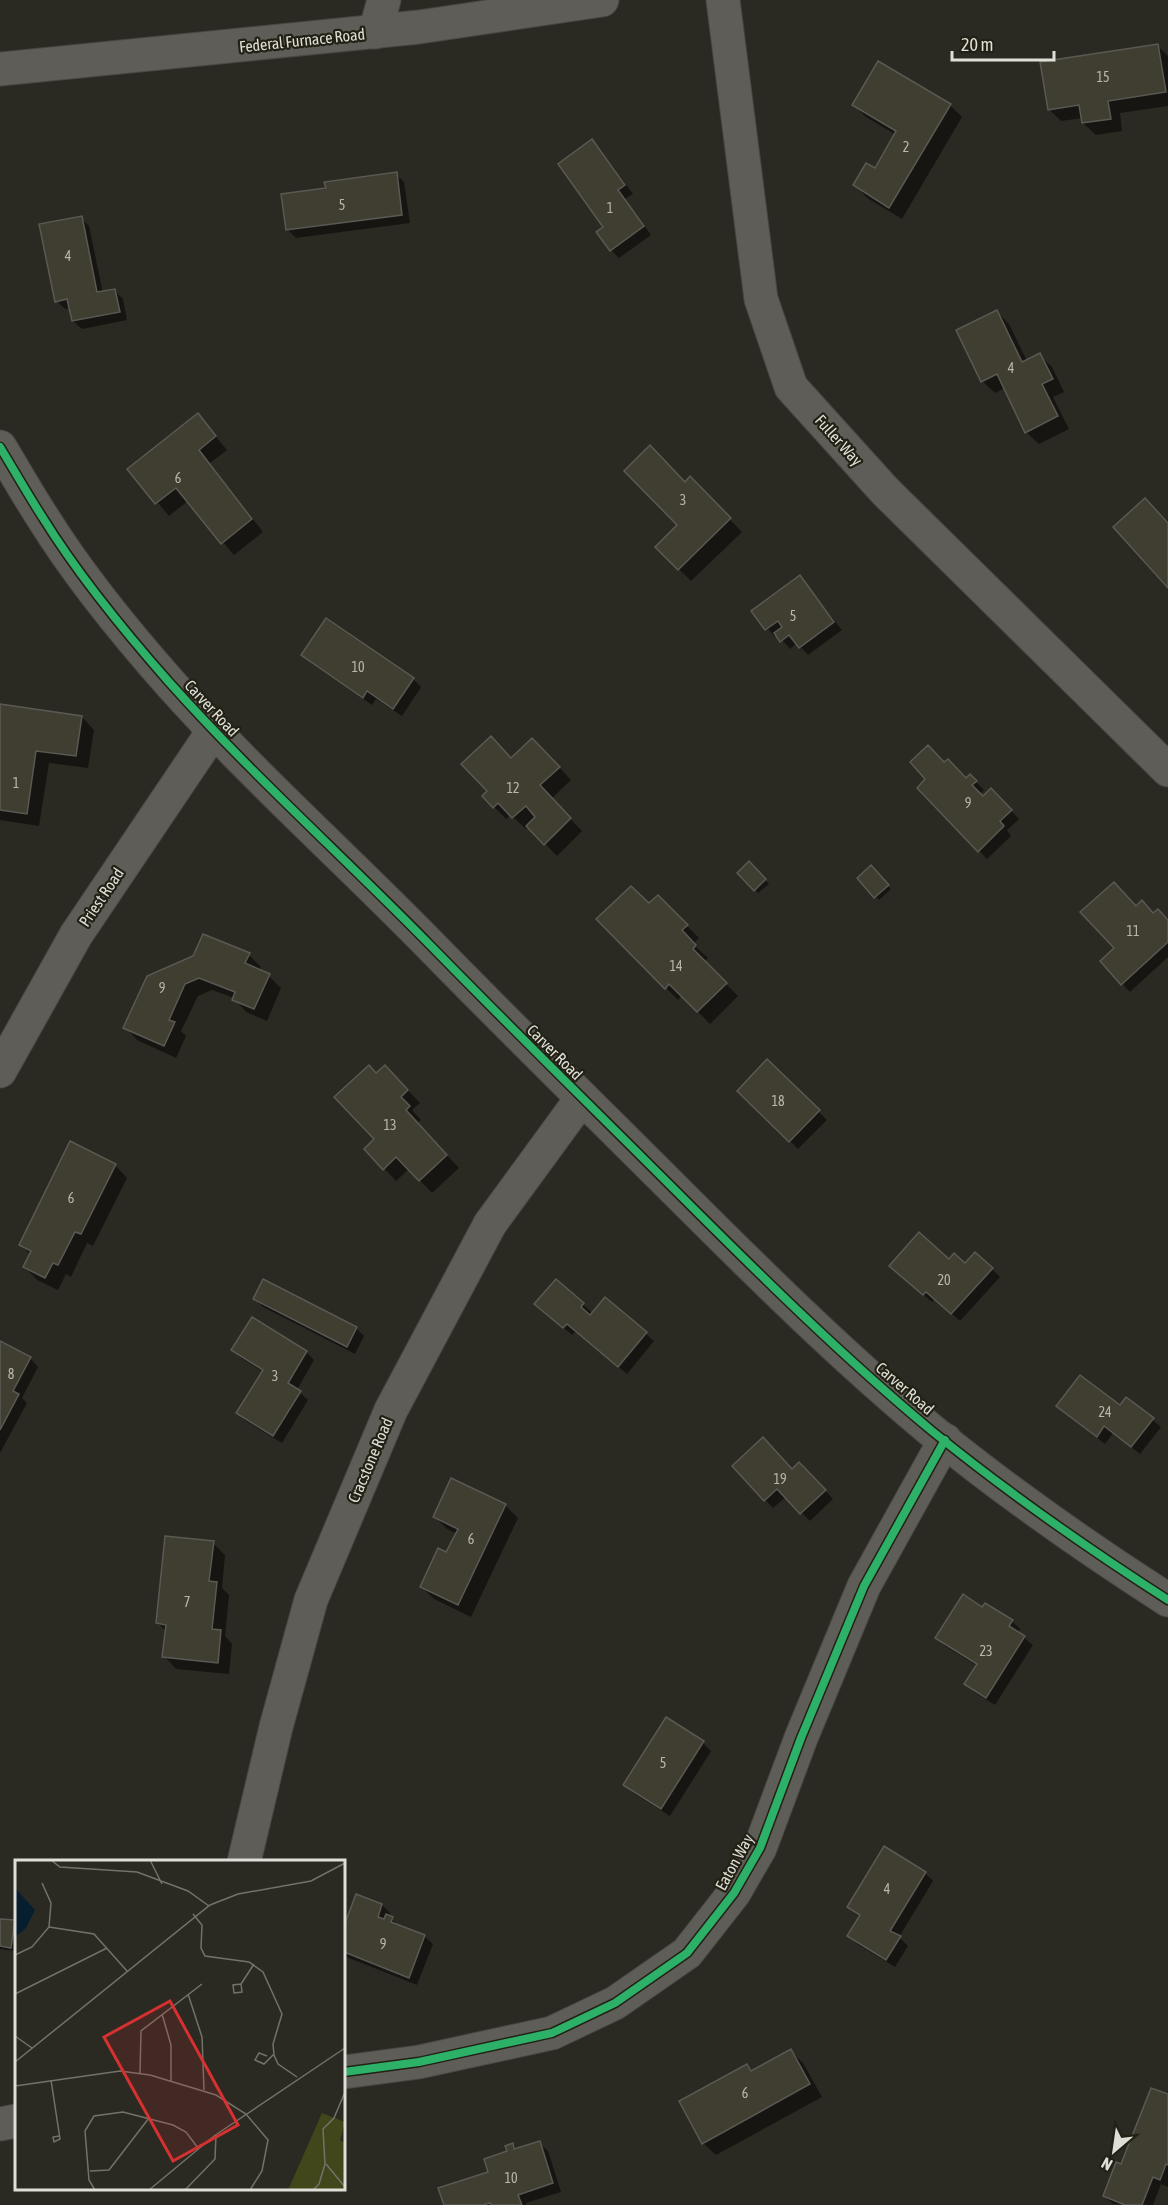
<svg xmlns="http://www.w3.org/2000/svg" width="1168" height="2205" font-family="'Asap Condensed',sans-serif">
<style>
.shadow{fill:#0007}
.building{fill:#403e30;stroke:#5a5954;stroke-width:1.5}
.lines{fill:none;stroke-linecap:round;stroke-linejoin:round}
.minor-casing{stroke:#474640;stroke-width:35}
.tertiary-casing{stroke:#474640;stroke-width:35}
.secondary-casing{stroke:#474640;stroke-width:35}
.minor{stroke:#5e5d58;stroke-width:33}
.tertiary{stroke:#5e5d58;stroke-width:33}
.secondary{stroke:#5e5d58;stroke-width:33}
.cycleway-casing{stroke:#232115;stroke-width:11}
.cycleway{stroke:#2db169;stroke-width:8}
.labels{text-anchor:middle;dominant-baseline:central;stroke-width:4.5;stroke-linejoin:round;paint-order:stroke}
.number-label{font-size:14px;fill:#b8b7ad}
.street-label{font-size:16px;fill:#e0dfd7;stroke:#232115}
.inset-road{fill:none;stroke:#73726a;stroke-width:1.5}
.view{fill:#d63131;fill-opacity:0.15;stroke:#d63131;stroke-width:3}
.inset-edge{fill:none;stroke:#e0dfd7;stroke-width:3}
</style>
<rect width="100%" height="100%" fill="#2a2922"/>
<!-- shadow -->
<g class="shadow">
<path d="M 1158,46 L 1168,56 L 1168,106 L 1120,113 L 1122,131 L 1096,135 L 1083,123 L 1083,118 L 1061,121 L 1049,109 Z"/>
<path d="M 854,105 L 950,105 L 962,117 L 902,219 L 867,198 L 855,185 L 875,170 L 896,135 L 866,117 Z"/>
<path d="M 592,141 L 600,149 L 633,194 L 625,199 L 651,235 L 619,258 L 611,250 L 605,228 Z"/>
<path d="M 396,174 L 404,182 L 410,223 L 296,238 L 288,230 L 327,190 Z"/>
<path d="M 81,218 L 89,226 L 103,293 L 115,291 L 123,299 L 127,320 L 82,329 L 73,321 L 71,308 L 65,309 L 57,301 Z"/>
<path d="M 997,312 L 1009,324 L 1027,361 L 1039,355 L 1052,367 L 1064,392 L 1053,397 L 1069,429 L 1039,444 L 1026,432 L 1005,388 L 995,393 L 982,381 Z"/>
<path d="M 198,415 L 227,450 L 210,463 L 263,532 L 234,555 L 188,501 L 169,516 L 130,469 Z"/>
<path d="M 690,479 L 742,532 L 691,581 L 657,547 L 679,525 L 686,483 Z"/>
<path d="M 799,577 L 842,630 L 808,655 L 797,643 L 790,649 L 778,635 L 775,637 L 753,611 Z"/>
<path d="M 303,655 L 413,679 L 421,687 L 402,716 L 376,699 L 372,705 L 311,663 Z"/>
<path d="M 0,706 L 82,717 L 94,730 L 88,768 L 49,763 L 39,826 L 0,820 Z"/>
<path d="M 545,752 L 571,780 L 551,799 L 582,831 L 557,856 L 529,827 L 526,829 L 511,815 L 506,819 L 484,796 L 512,759 Z"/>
<path d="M 944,764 L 966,780 L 970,776 L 984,790 L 979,794 L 983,798 L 991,790 L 1019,819 L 1007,830 L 1011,836 L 987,859 L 919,788 Z"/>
<path d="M 749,864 L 769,884 L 758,893 L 739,873 Z"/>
<path d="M 871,867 L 891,889 L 879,900 L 859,878 Z"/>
<path d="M 658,897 L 699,938 L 693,944 L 708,958 L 704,962 L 738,996 L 710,1024 L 682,995 L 678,1000 L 598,919 L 648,906 Z"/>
<path d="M 1136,908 L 1168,922 L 1168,957 L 1130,992 L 1102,962 L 1116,948 Z"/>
<path d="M 249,955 L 261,967 L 259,971 L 269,976 L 281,988 L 267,1021 L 246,1012 L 234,998 L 212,990 L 198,996 L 181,1031 L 186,1036 L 176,1058 L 137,1040 L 125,1027 L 148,977 Z"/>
<path d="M 767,1061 L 827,1120 L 798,1149 L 739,1091 Z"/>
<path d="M 385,1067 L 420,1103 L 412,1110 L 421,1120 L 417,1123 L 459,1168 L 432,1193 L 409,1169 L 396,1181 L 366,1149 L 376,1139 L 377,1075 Z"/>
<path d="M 115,1165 L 127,1178 L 93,1246 L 87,1243 L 71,1277 L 66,1274 L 58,1290 L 37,1280 L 25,1267 L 31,1255 L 21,1245 Z"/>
<path d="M 949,1261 L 992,1269 L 1000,1277 L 960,1321 L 935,1299 L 932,1302 L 899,1274 Z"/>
<path d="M 255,1299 L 356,1328 L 364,1336 L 355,1354 L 263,1307 Z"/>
<path d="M 606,1299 L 654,1341 L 627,1374 L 576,1331 L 572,1335 L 545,1312 L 583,1304 L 593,1314 Z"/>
<path d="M 0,1343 L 30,1358 L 38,1367 L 22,1398 L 27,1403 L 0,1453 Z"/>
<path d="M 233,1350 L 306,1352 L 314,1360 L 297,1390 L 308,1400 L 282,1443 L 246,1421 L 238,1413 L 263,1372 L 241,1358 Z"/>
<path d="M 1127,1399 L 1161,1427 L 1140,1454 L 1113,1433 L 1105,1444 L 1066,1414 L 1121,1407 Z"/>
<path d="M 734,1466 L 808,1472 L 833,1499 L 810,1521 L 786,1497 L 773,1508 Z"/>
<path d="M 505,1505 L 518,1518 L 471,1617 L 434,1599 L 422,1587 L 447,1554 L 457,1534 L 447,1529 L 434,1516 Z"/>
<path d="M 213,1543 L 225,1555 L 222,1588 L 229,1595 L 225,1636 L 232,1644 L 229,1674 L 176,1669 L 164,1656 L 166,1631 L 158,1623 Z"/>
<path d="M 983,1609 L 1012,1621 L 1020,1629 L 1018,1633 L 1033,1645 L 995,1705 L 974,1692 L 966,1683 L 977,1666 L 945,1646 L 937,1638 Z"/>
<path d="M 703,1743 L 711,1751 L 670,1816 L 633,1793 L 625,1785 Z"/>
<path d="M 925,1873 L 933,1881 L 899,1937 L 908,1946 L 895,1967 L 857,1944 L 849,1936 L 860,1917 L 849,1907 Z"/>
<path d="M 357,1896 L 382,1905 L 390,1913 L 389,1917 L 401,1927 L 424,1936 L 433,1944 L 417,1985 L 344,1956 L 344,1931 Z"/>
<path d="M 0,1920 L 14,1921 L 16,1924 L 15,1951 L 0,1949 Z"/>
<path d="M 791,2051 L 803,2063 L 822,2097 L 716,2155 L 703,2143 L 747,2066 L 753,2071 Z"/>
<path d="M 1168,2096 L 1168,2187 L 1161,2184 L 1153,2205 L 1113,2204 L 1104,2196 Z"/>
<path d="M 539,2143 L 548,2151 L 561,2192 L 526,2203 L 526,2205 L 445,2205 L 490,2173 L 509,2152 L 512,2145 L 517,2150 Z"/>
</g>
<!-- building -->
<g class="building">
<path d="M 1158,44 L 1166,92 L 1108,101 L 1111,119 L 1082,123 L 1079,105 L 1048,110 L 1040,62 Z"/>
<path d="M 878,61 L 951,104 L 889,208 L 853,185 L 866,163 L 875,168 L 896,131 L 852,105 Z"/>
<path d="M 592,139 L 625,185 L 618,190 L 644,226 L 610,251 L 596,232 L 603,227 L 558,164 Z"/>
<path d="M 397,172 L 402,215 L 286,230 L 281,194 L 326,188 L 324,182 Z"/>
<path d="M 82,216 L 97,292 L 115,289 L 120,312 L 72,321 L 67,299 L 55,302 L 39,224 Z"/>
<path d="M 997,310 L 1022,362 L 1040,353 L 1053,379 L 1042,384 L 1058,416 L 1025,433 L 997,374 L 981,382 L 956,330 Z"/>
<path d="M 198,413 L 216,436 L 199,450 L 252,519 L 221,544 L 176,488 L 155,504 L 127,469 Z"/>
<path d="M 650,445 L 685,482 L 690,476 L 731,518 L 678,570 L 655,547 L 677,525 L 624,471 Z"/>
<path d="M 1145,498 L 1168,523 L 1168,588 L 1113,527 Z"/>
<path d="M 800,575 L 834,622 L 799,648 L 789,635 L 780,642 L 774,633 L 782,627 L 778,621 L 765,630 L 751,611 Z"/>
<path d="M 326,618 L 414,678 L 393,709 L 367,691 L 363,698 L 301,655 Z"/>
<path d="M 0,704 L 82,716 L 76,756 L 36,751 L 27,814 L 0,810 Z"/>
<path d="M 491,736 L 511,758 L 532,738 L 560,767 L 540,785 L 571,818 L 544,845 L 526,826 L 535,817 L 526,806 L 512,818 L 498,803 L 493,808 L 482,796 L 487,791 L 461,764 Z"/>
<path d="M 928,745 L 944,762 L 948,759 L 966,778 L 970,774 L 977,781 L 972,785 L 983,796 L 991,788 L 1012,810 L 1000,821 L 1004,826 L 978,852 L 917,788 L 925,779 L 910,762 Z"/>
<path d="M 749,861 L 766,879 L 754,891 L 737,873 Z"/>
<path d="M 871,865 L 889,885 L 874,898 L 857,878 Z"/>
<path d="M 1114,882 L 1136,906 L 1142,900 L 1153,913 L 1158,909 L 1168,920 L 1168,942 L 1121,985 L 1100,961 L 1114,948 L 1080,912 Z"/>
<path d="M 631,886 L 649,903 L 658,895 L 688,925 L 682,930 L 696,945 L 693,949 L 727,983 L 697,1012 L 669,984 L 665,989 L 596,919 Z"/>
<path d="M 203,934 L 250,953 L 245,963 L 270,974 L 254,1009 L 232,1000 L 235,992 L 199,978 L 185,984 L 169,1020 L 175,1022 L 164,1046 L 123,1028 L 147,976 L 193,956 Z"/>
<path d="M 767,1059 L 820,1110 L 789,1142 L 737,1091 Z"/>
<path d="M 369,1065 L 376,1073 L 385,1065 L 408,1090 L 401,1097 L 410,1106 L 406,1110 L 447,1155 L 419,1181 L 396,1157 L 383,1170 L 364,1149 L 374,1139 L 334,1097 Z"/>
<path d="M 70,1141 L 116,1164 L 81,1234 L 75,1232 L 58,1265 L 53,1263 L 45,1278 L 23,1267 L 31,1251 L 19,1245 Z"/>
<path d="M 919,1232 L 949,1259 L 954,1253 L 965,1263 L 975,1252 L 993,1268 L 951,1314 L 926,1292 L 923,1295 L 889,1266 Z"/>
<path d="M 263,1279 L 357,1327 L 347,1347 L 253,1299 Z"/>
<path d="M 556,1279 L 584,1303 L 581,1307 L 590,1315 L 605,1297 L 647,1332 L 618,1367 L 567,1324 L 563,1328 L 534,1304 Z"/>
<path d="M 252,1317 L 307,1351 L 288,1383 L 301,1391 L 273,1436 L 236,1413 L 263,1370 L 231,1350 Z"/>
<path d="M 0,1341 L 31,1357 L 13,1391 L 19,1394 L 0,1430 Z"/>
<path d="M 1080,1375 L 1120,1405 L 1126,1397 L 1154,1418 L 1131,1447 L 1104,1426 L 1097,1437 L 1056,1406 Z"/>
<path d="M 763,1437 L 792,1469 L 799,1462 L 826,1490 L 800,1514 L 777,1489 L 764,1501 L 732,1466 Z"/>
<path d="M 451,1478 L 506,1504 L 458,1605 L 420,1587 L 438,1548 L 446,1552 L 458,1529 L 433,1517 Z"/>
<path d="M 165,1536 L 214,1541 L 209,1581 L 217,1582 L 212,1629 L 221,1630 L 218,1663 L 162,1657 L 166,1625 L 156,1623 Z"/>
<path d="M 963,1594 L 982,1607 L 985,1603 L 1013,1620 L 1009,1626 L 1025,1636 L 986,1698 L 964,1684 L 977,1664 L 935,1638 Z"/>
<path d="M 666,1717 L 704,1741 L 661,1809 L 623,1785 Z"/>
<path d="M 884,1846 L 926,1872 L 890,1931 L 901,1936 L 886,1960 L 847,1936 L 860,1915 L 847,1907 Z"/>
<path d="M 356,1894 L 382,1904 L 378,1917 L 384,1919 L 386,1914 L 393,1917 L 391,1922 L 425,1935 L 409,1978 L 344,1952 L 344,1926 Z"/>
<path d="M 0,1919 L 15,1920 L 11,1948 L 0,1946 Z"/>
<path d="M 791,2049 L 810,2084 L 702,2144 L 679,2101 L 747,2064 L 751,2071 Z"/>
<path d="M 1151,2088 L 1168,2094 L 1168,2165 L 1166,2164 L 1160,2180 L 1153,2177 L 1142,2205 L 1125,2205 L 1103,2196 L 1116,2162 L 1121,2164 Z"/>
<path d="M 540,2141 L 553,2183 L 518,2195 L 522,2205 L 491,2205 L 490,2203 L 483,2205 L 444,2205 L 438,2188 L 488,2172 L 484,2159 L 507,2151 L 505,2146 L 513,2143 L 514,2149 Z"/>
</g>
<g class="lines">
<defs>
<g id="minor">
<path d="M 723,0 L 761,299 L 791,387 L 885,491 L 1168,770"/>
<path d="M 375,32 L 384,0"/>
<path d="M 0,1071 L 76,935 L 214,730"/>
<path d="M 244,1862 L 276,1727 L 311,1600 L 391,1410 L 490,1224 L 582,1098"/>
<path d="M 344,2072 L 419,2062 L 552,2033 L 615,2003 L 687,1953 L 734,1893 L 760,1848 L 801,1738 L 864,1586 L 945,1440"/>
<path d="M 0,2124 L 16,2121"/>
</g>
<path id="tertiary" d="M 0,447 C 14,470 28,495 43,518 C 79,576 124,631 169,682 C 252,775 345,858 432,947 C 513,1030 596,1111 678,1193 C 760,1275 843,1357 932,1431 C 1007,1492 1087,1548 1168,1600"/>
<path id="secondary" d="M 0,69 L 419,27 L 602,0"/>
</defs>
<!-- minor casing -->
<use href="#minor" class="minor-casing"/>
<!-- tertiary casing -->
<use href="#tertiary" class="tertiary-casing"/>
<!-- secondary casing -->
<use href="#secondary" class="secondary-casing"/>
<!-- minor -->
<use href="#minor" class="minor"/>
<!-- tertiary -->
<use href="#tertiary" class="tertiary"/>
<!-- secondary -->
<use href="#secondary" class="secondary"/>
<defs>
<g id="cycleway">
<path d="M 0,447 C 14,470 28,495 43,518 C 79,576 124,631 169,682 C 252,775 345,858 432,947 C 513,1030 596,1111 678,1193 C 760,1275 843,1357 932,1431 C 1007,1492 1087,1548 1168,1600"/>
<path d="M 344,2072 L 419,2062 L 552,2033 L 615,2003 L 687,1953 L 734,1893 L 760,1848 L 801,1738 L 864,1586 L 945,1440"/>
</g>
</defs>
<!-- cycleway casing -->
<use href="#cycleway" class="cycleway-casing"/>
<!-- cycleway -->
<use href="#cycleway" class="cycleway"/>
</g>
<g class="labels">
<!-- number labels -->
<g class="number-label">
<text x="1103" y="77">15</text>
<text x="906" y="147">2</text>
<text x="342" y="205">5</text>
<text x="610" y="208">1</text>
<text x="68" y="256">4</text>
<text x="1011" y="368">4</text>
<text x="178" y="478">6</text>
<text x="683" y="500">3</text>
<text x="793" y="616">5</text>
<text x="358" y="667">10</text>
<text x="16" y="783">1</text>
<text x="513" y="788">12</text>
<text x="968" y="803">9</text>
<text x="1133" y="931">11</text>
<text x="676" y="966">14</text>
<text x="162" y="988">9</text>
<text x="778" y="1101">18</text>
<text x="390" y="1125">13</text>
<text x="71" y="1198">6</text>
<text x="944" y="1280">20</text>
<text x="11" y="1374">8</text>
<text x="275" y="1376">3</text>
<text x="1105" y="1412">24</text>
<text x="780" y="1479">19</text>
<text x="471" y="1539">6</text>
<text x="187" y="1602">7</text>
<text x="986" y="1651">23</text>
<text x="663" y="1763">5</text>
<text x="887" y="1889">4</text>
<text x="383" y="1944">9</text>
<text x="745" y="2093">6</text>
<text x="511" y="2178">10</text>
</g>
<!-- street labels -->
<g class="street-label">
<text transform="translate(302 40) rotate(-6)">Federal Furnace Road</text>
<text transform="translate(839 440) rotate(48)">Fuller Way</text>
<text transform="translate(212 708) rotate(47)">Carver Road</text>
<text transform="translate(101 897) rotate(-56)">Priest Road</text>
<text transform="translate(555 1052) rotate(45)">Carver Road</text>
<text transform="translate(905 1388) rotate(41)">Carver Road</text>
<text transform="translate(370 1460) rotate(-67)">Cracstone Road</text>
<text transform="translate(734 1862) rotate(-61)">Eaton Way</text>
</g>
</g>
<!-- overview -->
<g transform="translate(15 1860)">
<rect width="330" height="330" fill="#2a2922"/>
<path d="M 307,253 L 330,262 L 325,280 L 330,283 L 330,330 L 273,330 Z" fill="#42461b"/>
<path d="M 0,28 L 20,50 L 11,68 L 0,77 Z" fill="#071e30"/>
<path class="inset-road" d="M 36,0 L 45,7 L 122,12 L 173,31 L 194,46M 135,0 L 147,24M 178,54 L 187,65 L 186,88 L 190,96 L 234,102 L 248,112 L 267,154 L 258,184 L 259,195 L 263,204 L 282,217M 34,67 L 79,74 L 112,111M 0,95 L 17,87 L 34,67 L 36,43 L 27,23M 226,124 L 218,125 L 219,133 L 227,132 L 226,124 L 239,104M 0,134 L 92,88M 173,134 L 187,177 L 189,230M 147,154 L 156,185 L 156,221M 0,176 L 17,188M 252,196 L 244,193 L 240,200 L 249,204 L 259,194M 0,202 L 195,45 L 223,34 L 296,21 L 330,3M 125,213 L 126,171 L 187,124M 36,220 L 45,279 L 39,282 L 38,277 L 44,276M 0,226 L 105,211 L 135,215 L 201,235 L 231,254 L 253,280 L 247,311 L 235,330M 311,304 L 330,327M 75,311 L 94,310 L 134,258M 80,330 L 74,320 L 70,271 L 79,256 L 108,252 L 158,265 L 171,272 L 183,288M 134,330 L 199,276 L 330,188M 170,330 L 200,299 L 201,275M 298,330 L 304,324 L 310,304 L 308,269 L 319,258 L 330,232"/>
<path class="view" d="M 155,141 L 223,265 L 158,301 L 89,177 Z"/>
<rect width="330" height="330" class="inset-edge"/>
</g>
<!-- north arrow -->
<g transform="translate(1114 2151) rotate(209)" stroke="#232115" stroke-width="4.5" paint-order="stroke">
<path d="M0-4.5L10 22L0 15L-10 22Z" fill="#e0dfd7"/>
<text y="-9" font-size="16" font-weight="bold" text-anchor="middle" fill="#e0dfd7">N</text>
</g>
<!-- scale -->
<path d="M952 51v9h102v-9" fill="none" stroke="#e0dfd7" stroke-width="3"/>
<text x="961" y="51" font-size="18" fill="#e0dfd7" stroke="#232115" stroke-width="4.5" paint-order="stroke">20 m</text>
</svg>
